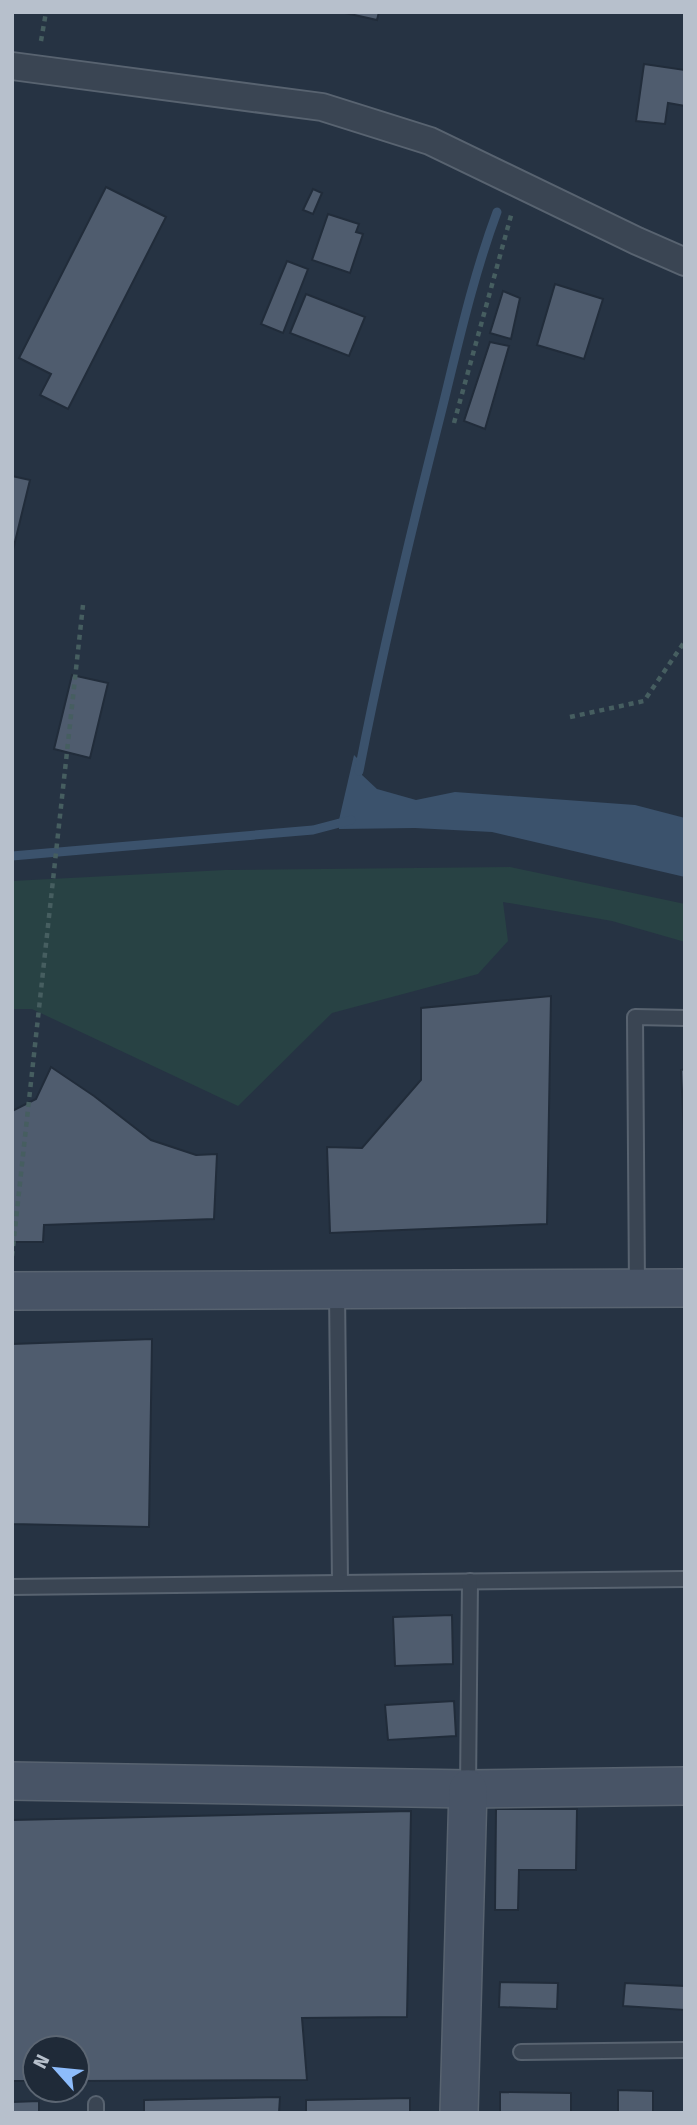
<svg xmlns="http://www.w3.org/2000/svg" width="697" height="2125" font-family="'Fira Sans',sans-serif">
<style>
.green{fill:#284244}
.water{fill:#3b526c}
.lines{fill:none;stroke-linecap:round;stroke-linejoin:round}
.stream{stroke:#3b526c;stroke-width:9}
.building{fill:#4f5c6e;stroke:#212c3a;stroke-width:2}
.lane-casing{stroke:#586370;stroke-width:18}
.street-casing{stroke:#586370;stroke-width:30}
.secondary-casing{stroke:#586370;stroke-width:40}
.path{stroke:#465e60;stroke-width:4.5;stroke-dasharray:5 5;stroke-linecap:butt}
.lane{stroke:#3a4553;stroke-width:14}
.street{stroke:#3a4553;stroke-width:26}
.secondary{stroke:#485466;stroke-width:37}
</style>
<rect width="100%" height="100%" fill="#263343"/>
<!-- green -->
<path class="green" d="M 510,867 L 685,904 L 685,942 L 612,921 L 503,902 L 508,941 L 478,974 L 332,1013 L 238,1106 L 32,1009 L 12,1009 L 12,881 L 225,870 Z"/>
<!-- water -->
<path class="water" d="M 354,755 L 364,765 L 362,775 L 377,789 L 416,800 L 455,792 L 635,805 L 685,818 L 685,877 L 492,832 L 415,828 L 339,829 L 339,820 Z"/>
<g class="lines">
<!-- stream -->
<g class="stream">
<path d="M 359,771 C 382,652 410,535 440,417 C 457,349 472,279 497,212"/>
<path d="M 12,856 L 313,830 L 351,820"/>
</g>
</g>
<!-- building -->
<g class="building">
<path d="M 341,12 L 379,12 L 377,20 Z"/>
<path d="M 644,64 L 685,70 L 685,106 L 668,103 L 665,124 L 636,121 Z"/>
<path d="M 106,187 L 166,217 L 68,409 L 40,395 L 51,374 L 19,358 Z"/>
<path d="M 313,189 L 322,193 L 313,214 L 303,210 Z"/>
<path d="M 328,214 L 359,224 L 356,232 L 363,234 L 350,273 L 312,260 Z"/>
<path d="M 287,261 L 308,269 L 283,333 L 261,324 Z"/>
<path d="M 555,284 L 603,299 L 584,359 L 537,345 Z"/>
<path d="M 503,291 L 520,298 L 511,339 L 490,333 Z"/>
<path d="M 306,294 L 365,317 L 349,356 L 290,333 Z"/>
<path d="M 490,342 L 509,346 L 485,429 L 464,421 Z"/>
<path d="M 12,476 L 30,480 L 12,554 Z"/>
<path d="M 72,675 L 108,683 L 90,758 L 54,749 Z"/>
<path d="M 551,996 L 547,1224 L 330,1233 L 327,1147 L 362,1148 L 421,1080 L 421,1008 Z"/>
<path d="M 51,1067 L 94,1096 L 151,1140 L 196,1155 L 217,1154 L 214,1219 L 44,1225 L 43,1242 L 12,1242 L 12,1111 L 36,1099 Z"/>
<path d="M 685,1069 L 685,1154 L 681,1070 Z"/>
<path d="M 152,1339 L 149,1527 L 12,1524 L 12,1344 Z"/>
<path d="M 452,1615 L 453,1664 L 395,1666 L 393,1617 Z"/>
<path d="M 454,1701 L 456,1736 L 388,1740 L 385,1705 Z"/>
<path d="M 496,1809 L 577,1809 L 576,1870 L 519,1870 L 518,1910 L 495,1910 Z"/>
<path d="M 411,1811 L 407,2017 L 302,2018 L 307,2080 L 77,2081 L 77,2048 L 35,2048 L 35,2081 L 12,2081 L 12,1820 Z"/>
<path d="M 500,1982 L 558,1983 L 557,2009 L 499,2007 Z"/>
<path d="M 625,1983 L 685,1986 L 685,2010 L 623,2006 Z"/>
<path d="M 618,2090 L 653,2091 L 653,2113 L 618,2113 Z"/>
<path d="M 500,2092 L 571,2093 L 571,2113 L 500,2113 Z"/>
<path d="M 280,2097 L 279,2113 L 144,2113 L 144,2100 Z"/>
<path d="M 410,2098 L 410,2113 L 306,2113 L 306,2100 Z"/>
<path d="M 39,2101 L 39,2113 L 12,2113 L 12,2102 Z"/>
</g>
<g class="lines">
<defs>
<g id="lane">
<path d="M 637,1287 L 635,1017 L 685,1018"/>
<path d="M 337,1290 L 340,1583"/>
<path d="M 12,1587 L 685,1579"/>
<path d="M 468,1789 L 470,1581"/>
<path d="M 521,2052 L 685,2050"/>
<path d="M 96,2104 L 96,2113"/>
</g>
<path id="street" d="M 12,66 L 322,107 L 430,141 L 637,241 L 685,262"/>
<g id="secondary">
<path d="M 12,1291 L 685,1288"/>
<path d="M 12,1781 L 468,1789 L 685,1786"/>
<path d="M 459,2113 L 468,1789"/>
</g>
</defs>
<!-- lane casing -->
<use href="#lane" class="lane-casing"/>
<!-- street casing -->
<use href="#street" class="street-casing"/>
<!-- secondary casing -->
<use href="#secondary" class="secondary-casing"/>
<!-- path -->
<g class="path">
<path d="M 41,41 L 46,12"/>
<path d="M 454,423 L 512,212"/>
<path d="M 570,717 L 644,701 L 685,641"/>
<path d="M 12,1256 L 83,605"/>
</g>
<!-- lane -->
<use href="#lane" class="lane"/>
<!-- street -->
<use href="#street" class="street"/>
<!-- secondary -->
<use href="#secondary" class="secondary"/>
</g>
<!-- border -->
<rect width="697" height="2125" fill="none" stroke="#b7c0cc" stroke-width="28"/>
<!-- north arrow -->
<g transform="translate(56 2069) rotate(297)"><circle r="33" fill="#1f2a38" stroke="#5c6673" stroke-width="2"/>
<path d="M0-5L12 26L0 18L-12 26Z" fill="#8dbcfb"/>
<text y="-10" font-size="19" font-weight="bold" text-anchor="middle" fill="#b7c0cc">N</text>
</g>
</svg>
